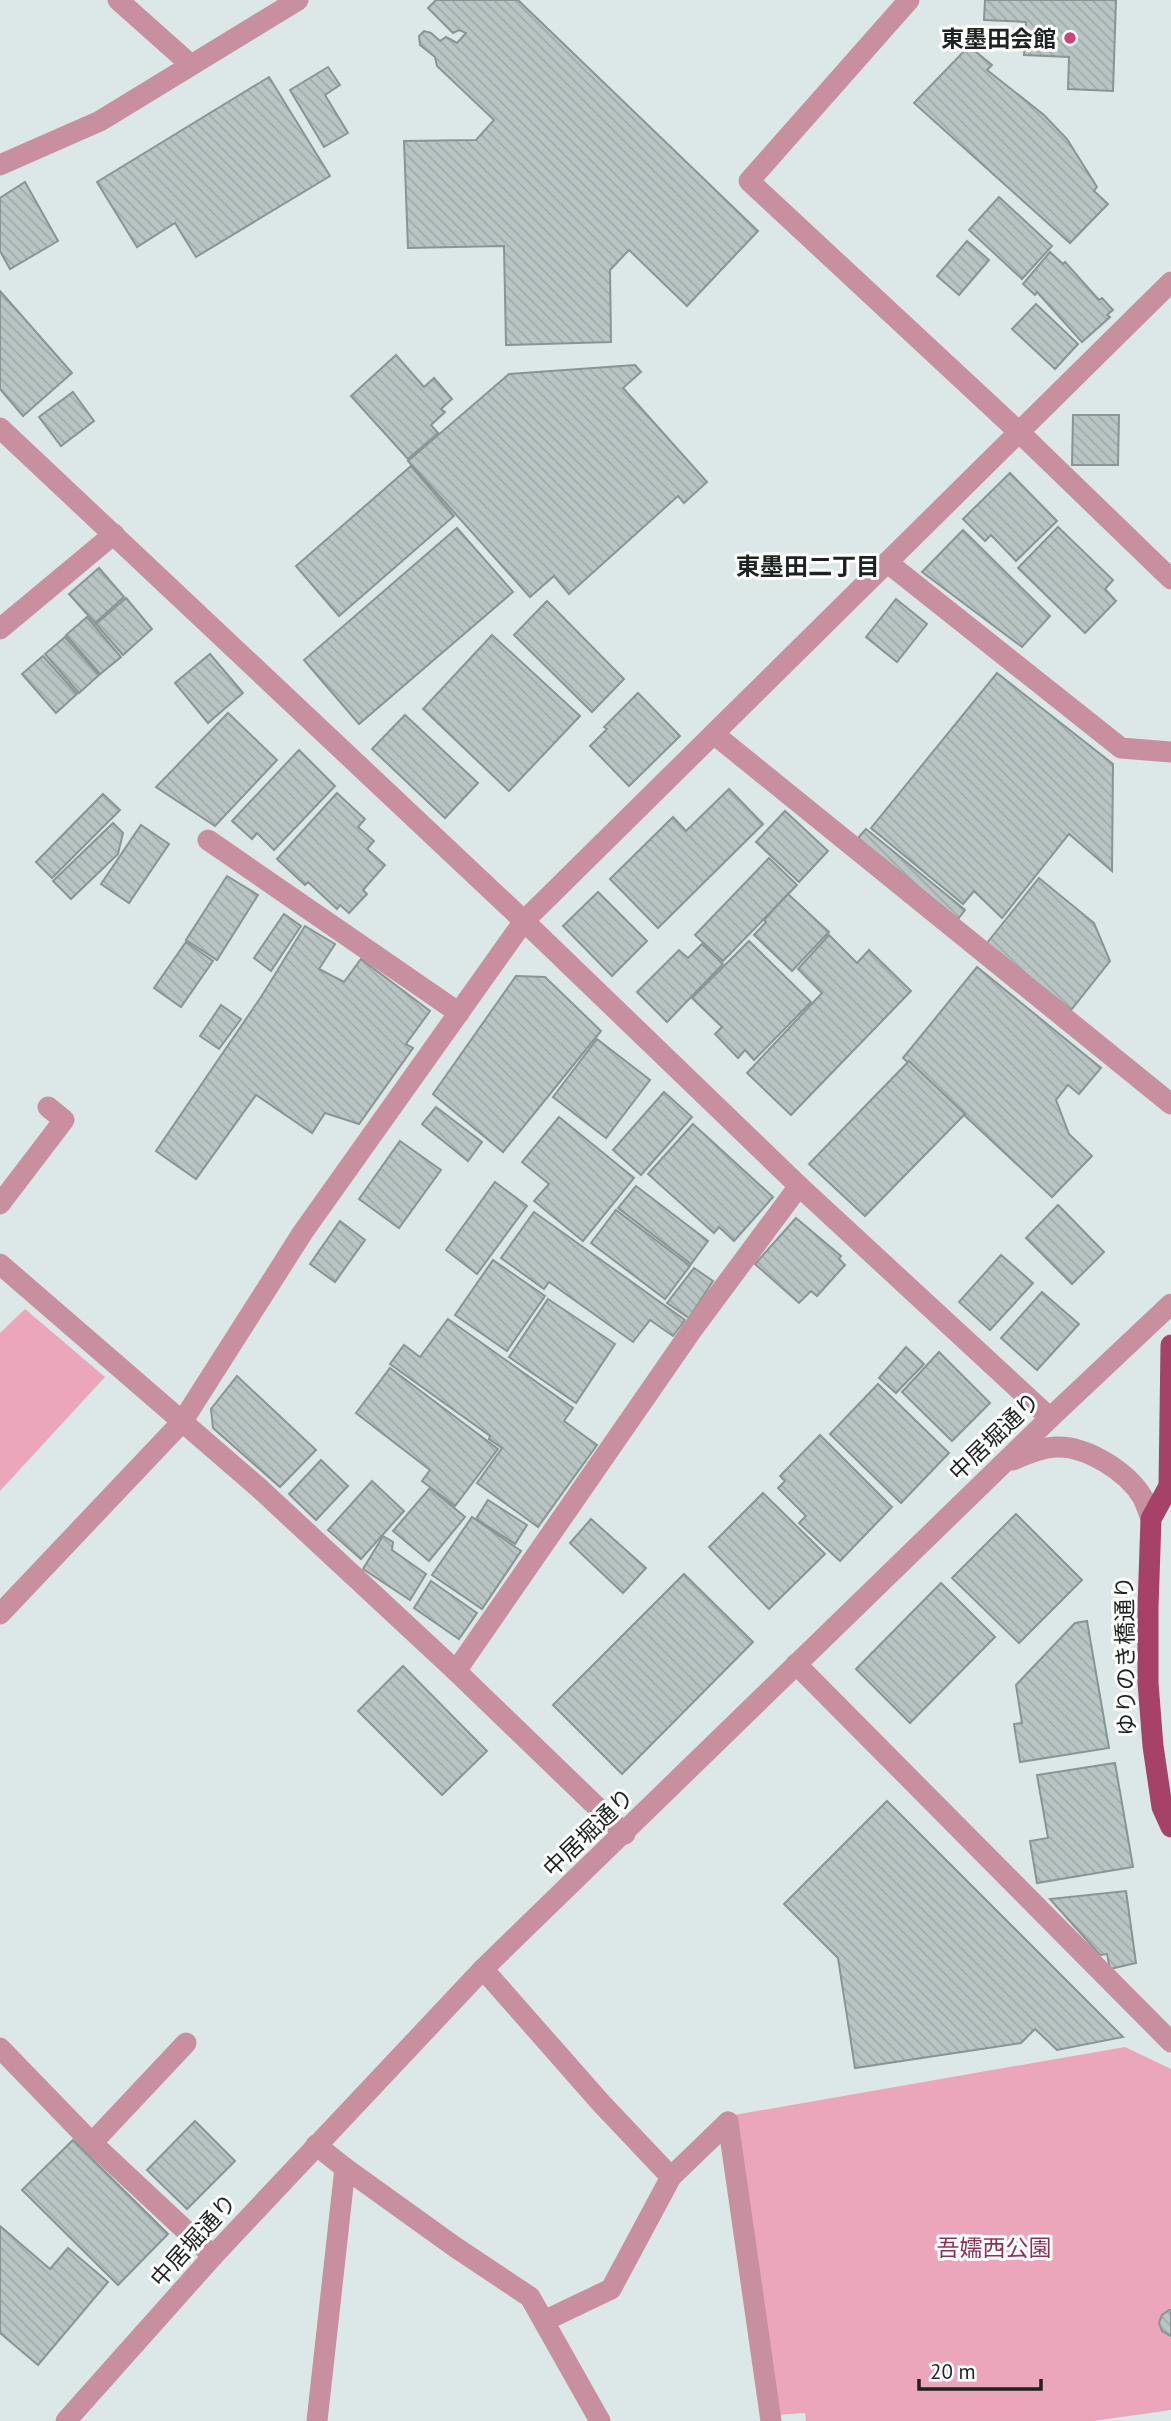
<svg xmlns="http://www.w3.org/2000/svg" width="1171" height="2421" font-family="'PT Sans','Noto Sans JP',sans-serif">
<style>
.park{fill:#eba6bb}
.building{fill:url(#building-back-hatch);stroke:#899494;stroke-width:2}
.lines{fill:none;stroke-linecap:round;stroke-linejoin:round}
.minor{stroke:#c88fa0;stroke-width:21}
.major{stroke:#a64167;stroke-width:21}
.poi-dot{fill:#cd437a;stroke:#fff;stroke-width:2.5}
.labels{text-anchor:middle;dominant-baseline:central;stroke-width:6;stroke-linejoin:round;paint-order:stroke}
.poi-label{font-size:23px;font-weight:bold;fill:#1d2222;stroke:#fff;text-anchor:end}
.street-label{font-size:23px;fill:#1d2222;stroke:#fff}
.park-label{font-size:23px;fill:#8e2f54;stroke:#fff}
.neighbourhood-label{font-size:24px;font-weight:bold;fill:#1d2222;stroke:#fff}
</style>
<defs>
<pattern id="building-back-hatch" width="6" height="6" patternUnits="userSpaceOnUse" patternTransform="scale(1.75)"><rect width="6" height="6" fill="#b9c5c4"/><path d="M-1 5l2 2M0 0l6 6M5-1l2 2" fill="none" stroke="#9fa9a8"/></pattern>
</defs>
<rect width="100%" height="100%" fill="#dce8e8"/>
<!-- park -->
<g class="park">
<path d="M 25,1309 L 105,1377 L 0,1491 L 0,1333 Z"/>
<path d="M 1125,2047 L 1171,2069 L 1171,2410 L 1094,2421 L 806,2421 L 805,2413 L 777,2415 L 734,2115 Z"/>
</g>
<!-- building -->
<g class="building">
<path d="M 436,0 L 518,0 L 758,231 L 687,306 L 629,250 L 610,270 L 611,342 L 506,345 L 504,246 L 408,248 L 404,141 L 476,140 L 494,120 L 437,66 L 435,57 L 420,45 L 419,36 L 424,31 L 431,33 L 440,41 L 446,37 L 457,43 L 466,33 L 459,30 L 453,33 L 428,8 Z"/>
<path d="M 985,0 L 1116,0 L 1113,91 L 1068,89 L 1069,57 L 1024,55 L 1026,22 L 984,20 Z"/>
<path d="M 969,46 L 992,65 L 987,70 L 1044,115 L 1067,139 L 1097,187 L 1094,191 L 1108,204 L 1070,243 L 914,103 Z"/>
<path d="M 328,67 L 340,85 L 325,95 L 348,133 L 324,147 L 290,90 Z"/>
<path d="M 269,77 L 330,176 L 196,257 L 175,223 L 137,247 L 97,182 Z"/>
<path d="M 25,182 L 58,241 L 10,269 L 0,251 L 0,198 Z"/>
<path d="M 999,197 L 1052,246 L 1022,279 L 969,230 Z"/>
<path d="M 967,241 L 989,260 L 959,295 L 937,276 Z"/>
<path d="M 1050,252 L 1063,264 L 1065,262 L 1099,300 L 1102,298 L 1113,310 L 1107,315 L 1110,317 L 1082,342 L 1037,292 L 1035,295 L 1023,284 Z"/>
<path d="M 0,291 L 72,373 L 23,416 L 0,389 Z"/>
<path d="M 1036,304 L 1078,344 L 1055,369 L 1012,329 Z"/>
<path d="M 396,355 L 424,387 L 434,378 L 452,399 L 441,409 L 445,412 L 431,425 L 438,433 L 408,459 L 351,396 Z"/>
<path d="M 635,365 L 641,372 L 623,388 L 707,482 L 684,503 L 678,496 L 569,594 L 554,576 L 530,597 L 408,461 L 509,374 Z"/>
<path d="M 73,392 L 94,421 L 61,446 L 39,417 Z"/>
<path d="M 1073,415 L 1119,415 L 1118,465 L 1072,465 Z"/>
<path d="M 411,466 L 454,516 L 339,616 L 296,566 Z"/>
<path d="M 1010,473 L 1057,521 L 1016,561 L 991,535 L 985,541 L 963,519 Z"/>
<path d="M 1058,527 L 1113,580 L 1105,589 L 1116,601 L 1085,633 L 1018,568 Z"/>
<path d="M 457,528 L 513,592 L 359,724 L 304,660 Z"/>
<path d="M 963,530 L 1050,616 L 1022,647 L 922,572 Z"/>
<path d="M 99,568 L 124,597 L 95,623 L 69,594 Z"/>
<path d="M 126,598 L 152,629 L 123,655 L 96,624 Z"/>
<path d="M 896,599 L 927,624 L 897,662 L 866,637 Z"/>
<path d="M 547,601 L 624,679 L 592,712 L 514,635 Z"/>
<path d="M 87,617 L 121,657 L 100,674 L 66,635 Z"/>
<path d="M 492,635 L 580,716 L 509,791 L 423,709 Z"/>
<path d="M 65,637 L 99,675 L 79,693 L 45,654 Z"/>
<path d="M 210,654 L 243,693 L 208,723 L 175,683 Z"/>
<path d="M 43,656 L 77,694 L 56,713 L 22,674 Z"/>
<path d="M 997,673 L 1113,764 L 1112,871 L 1069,834 L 1002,918 L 974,891 L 963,904 L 871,828 Z"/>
<path d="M 638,693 L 680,736 L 629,786 L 590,746 L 607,729 L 604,727 Z"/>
<path d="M 228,713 L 277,760 L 215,826 L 156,787 Z"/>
<path d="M 405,715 L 478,783 L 445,818 L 372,749 Z"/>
<path d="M 299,750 L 335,786 L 274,850 L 257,833 L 252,839 L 232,821 Z"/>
<path d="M 729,789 L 763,824 L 658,928 L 610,879 L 673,817 L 686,831 Z"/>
<path d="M 337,793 L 365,819 L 358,827 L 374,841 L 367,849 L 385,865 L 363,890 L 367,894 L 349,913 L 340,905 L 337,909 L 308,882 L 305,885 L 277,859 Z"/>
<path d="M 103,794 L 120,810 L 52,878 L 36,862 Z"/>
<path d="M 785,811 L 828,851 L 799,882 L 756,842 Z"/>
<path d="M 113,823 L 123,833 L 118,854 L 71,899 L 53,881 Z"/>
<path d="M 141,825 L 169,844 L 129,903 L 101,884 Z"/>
<path d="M 866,829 L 965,910 L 958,919 L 858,838 Z"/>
<path d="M 769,858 L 797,885 L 723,961 L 695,935 Z"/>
<path d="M 227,876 L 258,895 L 217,960 L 186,940 Z"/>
<path d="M 1039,878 L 1094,923 L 1110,961 L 1071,1010 L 987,943 Z"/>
<path d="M 598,892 L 647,941 L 612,976 L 563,926 Z"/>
<path d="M 788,894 L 829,932 L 792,971 L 754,935 L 766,922 L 764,920 Z"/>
<path d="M 284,914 L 301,926 L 271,971 L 254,958 Z"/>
<path d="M 305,926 L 335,944 L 319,969 L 344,982 L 361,959 L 430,1011 L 406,1044 L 413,1048 L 359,1124 L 325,1113 L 312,1133 L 256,1095 L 196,1179 L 156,1151 L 261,997 Z"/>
<path d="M 829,935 L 857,963 L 869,950 L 911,991 L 791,1115 L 747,1073 L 822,993 L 798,969 Z"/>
<path d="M 749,941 L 811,1002 L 754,1060 L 745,1050 L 738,1058 L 715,1034 L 722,1027 L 692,998 Z"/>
<path d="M 186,942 L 213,961 L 181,1007 L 154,988 Z"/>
<path d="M 702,944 L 723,964 L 667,1022 L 637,992 L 679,950 L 688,958 Z"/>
<path d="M 977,967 L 1101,1068 L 1079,1094 L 1068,1085 L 1056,1100 L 1069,1134 L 1092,1156 L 1052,1197 L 903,1058 Z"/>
<path d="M 516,976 L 545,977 L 601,1031 L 503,1152 L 433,1094 Z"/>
<path d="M 221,1005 L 241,1019 L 219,1049 L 200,1036 Z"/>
<path d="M 597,1039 L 650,1080 L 606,1138 L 553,1097 Z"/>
<path d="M 909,1061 L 965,1114 L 865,1216 L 809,1164 Z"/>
<path d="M 664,1092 L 692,1117 L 641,1175 L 613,1150 Z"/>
<path d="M 436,1107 L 482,1142 L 468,1161 L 422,1124 Z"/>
<path d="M 559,1117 L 634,1178 L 583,1241 L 534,1201 L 549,1184 L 522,1162 Z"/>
<path d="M 693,1124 L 773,1197 L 734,1241 L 719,1227 L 714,1233 L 648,1174 Z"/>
<path d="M 400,1141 L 441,1170 L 399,1228 L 359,1199 Z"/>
<path d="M 495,1182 L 527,1206 L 477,1274 L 446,1250 Z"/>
<path d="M 636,1186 L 708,1241 L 691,1264 L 618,1208 Z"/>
<path d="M 1058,1205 L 1104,1252 L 1072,1284 L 1026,1238 Z"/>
<path d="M 616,1210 L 690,1266 L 665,1299 L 591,1243 Z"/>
<path d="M 534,1212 L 685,1320 L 673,1336 L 650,1320 L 633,1342 L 549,1282 L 544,1289 L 501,1258 Z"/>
<path d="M 796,1218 L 841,1256 L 839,1259 L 845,1265 L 817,1296 L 811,1291 L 799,1303 L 755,1264 Z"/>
<path d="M 340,1221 L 365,1240 L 335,1282 L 310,1264 Z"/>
<path d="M 1001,1255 L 1033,1283 L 990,1330 L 959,1302 Z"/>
<path d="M 493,1260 L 545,1296 L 507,1351 L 455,1315 Z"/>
<path d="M 694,1268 L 713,1281 L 689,1318 L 667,1303 Z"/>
<path d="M 1042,1292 L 1079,1324 L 1037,1370 L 1001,1338 Z"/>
<path d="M 548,1299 L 615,1344 L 576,1403 L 509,1357 Z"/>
<path d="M 448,1319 L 573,1408 L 564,1421 L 597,1445 L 538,1527 L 477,1483 L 502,1448 L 489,1439 L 490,1436 L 390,1364 L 404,1345 L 420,1357 Z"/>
<path d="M 906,1347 L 924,1364 L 896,1393 L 879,1378 Z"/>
<path d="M 939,1352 L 990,1403 L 952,1441 L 902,1392 Z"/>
<path d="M 390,1368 L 498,1449 L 455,1506 L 422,1481 L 430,1470 L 356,1413 Z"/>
<path d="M 237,1376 L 316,1450 L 280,1487 L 213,1428 L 211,1409 Z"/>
<path d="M 878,1384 L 949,1453 L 901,1503 L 830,1434 Z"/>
<path d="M 820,1435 L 892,1507 L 840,1561 L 799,1523 L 806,1516 L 778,1488 L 785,1481 L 780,1476 Z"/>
<path d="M 321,1460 L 348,1486 L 316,1520 L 289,1494 Z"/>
<path d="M 372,1481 L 404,1511 L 361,1559 L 328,1530 Z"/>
<path d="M 430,1488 L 465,1517 L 429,1561 L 393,1531 Z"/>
<path d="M 763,1493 L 825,1554 L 769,1609 L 709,1547 Z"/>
<path d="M 488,1500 L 527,1525 L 515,1544 L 476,1519 Z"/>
<path d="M 1016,1514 L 1082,1580 L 1019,1643 L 952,1578 Z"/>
<path d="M 472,1517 L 521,1551 L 482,1609 L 432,1575 Z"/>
<path d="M 591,1519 L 646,1568 L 623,1593 L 570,1543 Z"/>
<path d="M 383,1536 L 393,1542 L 392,1550 L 426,1574 L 410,1600 L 363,1569 Z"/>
<path d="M 684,1574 L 753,1642 L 622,1774 L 553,1705 Z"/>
<path d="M 431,1581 L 477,1613 L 459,1639 L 414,1608 Z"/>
<path d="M 941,1583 L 995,1637 L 910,1723 L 856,1669 Z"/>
<path d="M 1087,1621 L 1109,1748 L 1020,1762 L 1014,1724 L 1022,1723 L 1016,1685 L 1075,1623 Z"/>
<path d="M 403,1666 L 487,1751 L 442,1795 L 358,1711 Z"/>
<path d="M 1115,1763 L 1133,1867 L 1037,1883 L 1030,1841 L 1048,1838 L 1037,1775 Z"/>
<path d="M 887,1801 L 1123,2037 L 1057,2050 L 1035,2029 L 1021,2043 L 855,2068 L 838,1958 L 784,1904 Z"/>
<path d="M 1126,1891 L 1136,1963 L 1110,1969 L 1107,1954 L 1100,1955 L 1050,1899 Z"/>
<path d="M 195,2121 L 235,2161 L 187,2209 L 147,2170 Z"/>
<path d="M 73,2140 L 168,2234 L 118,2285 L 22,2190 Z"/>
<path d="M 0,2226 L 50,2269 L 68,2248 L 108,2282 L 38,2365 L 0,2333 Z"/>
<path d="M 1169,2310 L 1171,2310 L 1171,2336 L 1162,2331 L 1159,2323 L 1162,2315 Z"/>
</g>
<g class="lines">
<!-- minor -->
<g class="minor">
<path d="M 118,0 L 191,65"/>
<path d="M 909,0 L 749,181 L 1020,433 L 1171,579"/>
<path d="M 0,165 L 100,121 L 298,0"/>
<path d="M 0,428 L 524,921 L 799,1186 L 1050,1418"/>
<path d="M 888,563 L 1121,748 L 1171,752"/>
<path d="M 0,629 L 114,534"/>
<path d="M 714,734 L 1171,1104"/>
<path d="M 208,840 L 459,1013"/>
<path d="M 0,1204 L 64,1120 L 48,1107"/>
<path d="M 0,1264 L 258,1487 L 456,1671 L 625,1834"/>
<path d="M 1013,1460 C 1026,1454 1040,1448 1055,1447 C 1086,1445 1128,1472 1143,1498 C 1146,1505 1149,1512 1151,1519"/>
<path d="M 0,1614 L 182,1422 L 303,1232 L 524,921 L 1171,282"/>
<path d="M 796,1664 L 1171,2042"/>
<path d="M 456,1671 L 692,1330 L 799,1186"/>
<path d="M 483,1969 L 601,2103 L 671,2177"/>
<path d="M 0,2048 L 92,2143 L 213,2256"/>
<path d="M 728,2122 L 771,2421"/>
<path d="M 92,2143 L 186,2043"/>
<path d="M 316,2145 L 345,2168 L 455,2247 L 530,2297 L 600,2421"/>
<path d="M 544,2321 L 611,2289 L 671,2177 L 728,2122"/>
<path d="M 66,2421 L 213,2256 L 483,1969 L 1050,1418 L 1171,1304"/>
<path d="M 317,2421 L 345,2168"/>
</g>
<!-- major -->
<g class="major">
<path d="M 1171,1345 L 1169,1486 L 1171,1490"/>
<path d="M 1169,1486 L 1151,1519 L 1148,1607 L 1148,1683 L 1153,1746 L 1162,1807 L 1171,1827"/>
</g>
</g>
<!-- markers -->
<circle class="poi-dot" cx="1070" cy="38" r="7"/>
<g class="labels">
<!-- poi labels -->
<g class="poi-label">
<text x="1056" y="38">東墨田会館</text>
</g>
<!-- street labels -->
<g class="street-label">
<text transform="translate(994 1436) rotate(-44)">中居堀通り</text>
<text transform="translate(1125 1656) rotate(-91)">ゆりのき橋通り</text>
<text transform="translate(588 1832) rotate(-44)">中居堀通り</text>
<text transform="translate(193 2240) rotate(-48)">中居堀通り</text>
</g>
<!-- park labels -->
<g class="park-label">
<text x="994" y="2247">吾嬬西公園</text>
</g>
<!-- neighbourhood labels -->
<g class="neighbourhood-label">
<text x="808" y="566">東墨田二丁目</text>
</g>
</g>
<!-- scale -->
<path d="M919 2379v10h122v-10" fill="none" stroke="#1d2222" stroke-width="3.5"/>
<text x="930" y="2379" font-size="21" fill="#1d2222" stroke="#ffffff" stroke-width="5" paint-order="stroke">20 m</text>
</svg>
